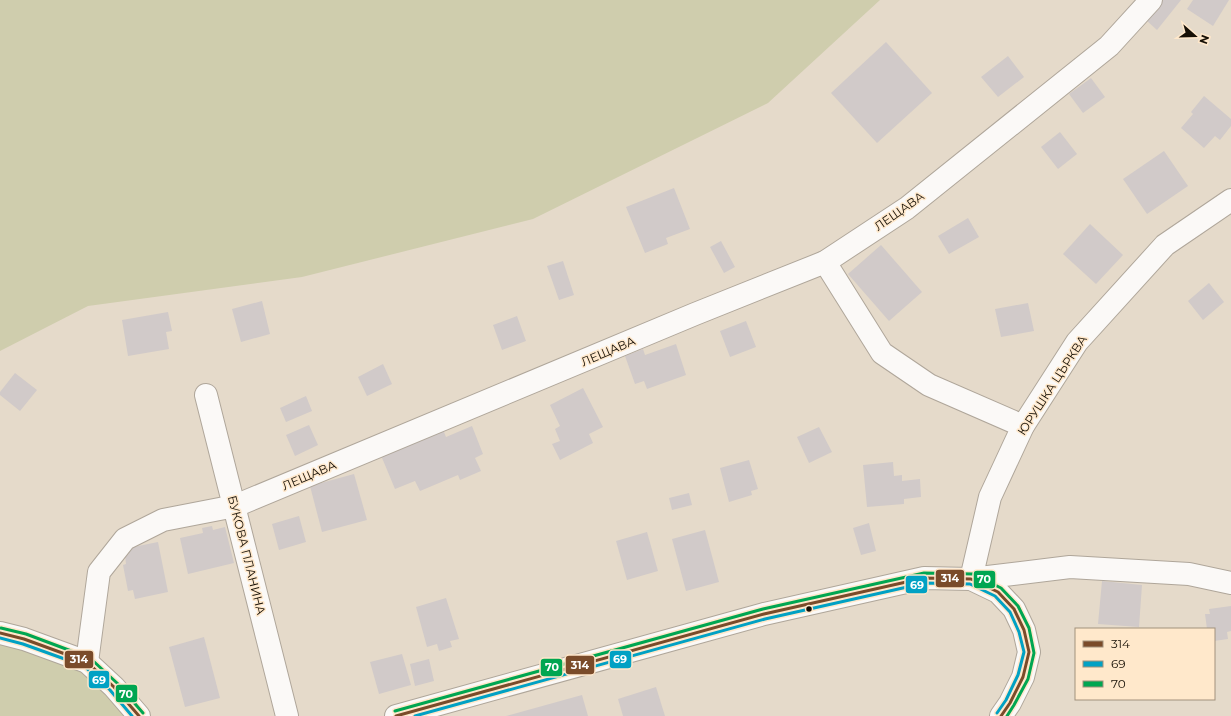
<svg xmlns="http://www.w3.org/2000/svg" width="1231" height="716" font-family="Montserrat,sans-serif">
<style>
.green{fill:#cfcdad}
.building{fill:#d1cac9}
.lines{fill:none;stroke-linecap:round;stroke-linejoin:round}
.minor-casing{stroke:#afa69a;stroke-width:24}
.tertiary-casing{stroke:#afa69a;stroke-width:24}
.minor{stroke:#fbf9f7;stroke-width:22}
.tertiary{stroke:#fbf9f7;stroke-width:22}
.bus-1-casing{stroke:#ffe8cb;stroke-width:6}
.bus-2-casing{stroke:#ffe8cb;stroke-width:6}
.bus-3-casing{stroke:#ffe8cb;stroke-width:6}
.bus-1{stroke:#7a4b2a;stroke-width:3}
.bus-2{stroke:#01a1c4;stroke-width:3}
.bus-3{stroke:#00a651;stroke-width:3}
.bus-dot{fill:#160f05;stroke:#ffe8cb;stroke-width:1.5}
.labels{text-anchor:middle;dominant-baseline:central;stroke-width:3;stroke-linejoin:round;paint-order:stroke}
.street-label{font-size:12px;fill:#160f05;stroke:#ffe8cb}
.line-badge{stroke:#ffe8cb;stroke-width:1.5}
.badge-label{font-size:11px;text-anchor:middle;font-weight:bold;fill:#fff}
</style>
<rect width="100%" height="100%" fill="#e5daca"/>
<!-- green -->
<g class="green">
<path d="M 0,0 L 880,0 L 768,103 L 533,219 L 302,277 L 88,306 L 0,351 Z"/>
<path d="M 0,633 L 87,662 L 139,716 L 0,716 Z"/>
</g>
<!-- building -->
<g class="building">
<path d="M 1162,0 L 1181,0 L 1157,30 L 1146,20 Z"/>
<path d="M 1193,0 L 1229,0 L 1213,26 L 1187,9 Z"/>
<path d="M 886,42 L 932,93 L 877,143 L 831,93 Z"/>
<path d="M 1008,56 L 1024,77 L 998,97 L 981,77 Z"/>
<path d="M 1091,78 L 1105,97 L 1083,113 L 1069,94 Z"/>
<path d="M 1204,96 L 1231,119 L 1231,126 L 1220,140 L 1215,136 L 1204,148 L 1181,128 L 1193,114 L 1191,112 Z"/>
<path d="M 1060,132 L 1077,154 L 1058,169 L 1041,147 Z"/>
<path d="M 1164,151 L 1188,186 L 1147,214 L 1123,179 Z"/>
<path d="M 674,188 L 690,229 L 666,238 L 668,244 L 645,253 L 626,207 Z"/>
<path d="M 968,218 L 979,237 L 949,254 L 938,236 Z"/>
<path d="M 1090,224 L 1123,255 L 1096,284 L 1063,254 Z"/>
<path d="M 721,241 L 735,267 L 724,273 L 710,247 Z"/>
<path d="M 881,245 L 922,292 L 889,321 L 848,274 Z"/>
<path d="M 563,261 L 574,295 L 559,300 L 547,266 Z"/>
<path d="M 1209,283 L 1224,302 L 1203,320 L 1188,301 Z"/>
<path d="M 262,301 L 270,334 L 241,342 L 232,309 Z"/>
<path d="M 1028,303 L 1034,331 L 1001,337 L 995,309 Z"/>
<path d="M 168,312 L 172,331 L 166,332 L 169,349 L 128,356 L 122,320 Z"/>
<path d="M 517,316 L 526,341 L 502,350 L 493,325 Z"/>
<path d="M 746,321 L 756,347 L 730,357 L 720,331 Z"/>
<path d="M 676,344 L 686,375 L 647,389 L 644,381 L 635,384 L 625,356 L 643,349 L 645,355 Z"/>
<path d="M 383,364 L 392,384 L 367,396 L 358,377 Z"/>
<path d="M 15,373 L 37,390 L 20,411 L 0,395 L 0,392 Z"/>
<path d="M 583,388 L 603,427 L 589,434 L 593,443 L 560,460 L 552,444 L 560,441 L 555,429 L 560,426 L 550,405 Z"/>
<path d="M 306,396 L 312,411 L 286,422 L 280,408 Z"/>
<path d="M 309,425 L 318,445 L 295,456 L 286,435 Z"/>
<path d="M 472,426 L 483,454 L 475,458 L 481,471 L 460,480 L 458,475 L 420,491 L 415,481 L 395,489 L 380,453 L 442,427 L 446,437 Z"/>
<path d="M 819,427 L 832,452 L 809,463 L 797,437 Z"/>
<path d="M 749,460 L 758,489 L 751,491 L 752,495 L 729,502 L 720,468 Z"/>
<path d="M 893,462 L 894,476 L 902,475 L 902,481 L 920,479 L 921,497 L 904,499 L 904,504 L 867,507 L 863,465 Z"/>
<path d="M 354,474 L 367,520 L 322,532 L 310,486 Z"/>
<path d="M 689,493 L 692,505 L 672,510 L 669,498 Z"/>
<path d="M 299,516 L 306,542 L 279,550 L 272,524 Z"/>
<path d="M 869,523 L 876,551 L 861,555 L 853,528 Z"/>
<path d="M 212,526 L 213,530 L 225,527 L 234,563 L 188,574 L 180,538 L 203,533 L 202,528 Z"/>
<path d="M 705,530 L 719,582 L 686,591 L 672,539 Z"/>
<path d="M 647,532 L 658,571 L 627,580 L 616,541 Z"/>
<path d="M 158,542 L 168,592 L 135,599 L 133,590 L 128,591 L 123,565 L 126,564 L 125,555 L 129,554 L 128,548 Z"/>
<path d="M 1102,581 L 1142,585 L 1139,627 L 1098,624 Z"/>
<path d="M 446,598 L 459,639 L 450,641 L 452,647 L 439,651 L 437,644 L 427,647 L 416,607 Z"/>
<path d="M 1231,606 L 1231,631 L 1227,632 L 1228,639 L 1214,641 L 1214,629 L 1207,629 L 1205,614 L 1210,614 L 1209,609 Z"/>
<path d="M 204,637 L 220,698 L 185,707 L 169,647 Z"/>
<path d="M 402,654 L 411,685 L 379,694 L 370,662 Z"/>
<path d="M 429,659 L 434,681 L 415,686 L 410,664 Z"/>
<path d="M 656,687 L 665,716 L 623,716 L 618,699 Z"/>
<path d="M 582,695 L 588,716 L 506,716 Z"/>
</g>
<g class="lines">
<defs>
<g id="minor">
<path d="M 1231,200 L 1165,245 L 1077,342 L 1023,426 L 990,497 L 971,579 L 1070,567 L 1189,574 L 1231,583"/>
<path d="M 825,262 L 882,353 L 929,385 L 1023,426"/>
<path d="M 206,395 L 287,716"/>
<path d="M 87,662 L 99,572 L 125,539 L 163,520 L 235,506 L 695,314 L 825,262 L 907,208 L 1109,46 L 1151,0"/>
</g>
<g id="tertiary">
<path d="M 0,633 L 24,639 L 87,662 L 114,687 L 139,716"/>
<path d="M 396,716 L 764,614 L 924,578 L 971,579 L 998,592 L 1014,609 L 1024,630 L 1029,652 L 1023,677 L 1010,703 L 1001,716"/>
</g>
</defs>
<!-- minor casing -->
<use href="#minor" class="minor-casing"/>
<!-- tertiary casing -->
<use href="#tertiary" class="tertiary-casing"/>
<!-- minor -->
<use href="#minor" class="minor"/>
<!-- tertiary -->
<use href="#tertiary" class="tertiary"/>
<defs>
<g id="bus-1">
<path d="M 0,633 L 24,639 L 87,662 L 114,687 L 139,716"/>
<path d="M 396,716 L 764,614 L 924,578 L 971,579 L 998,592 L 1014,609 L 1024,630 L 1029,652 L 1023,677 L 1010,703 L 1001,716"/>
</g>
<g id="bus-2">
<path d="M 0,638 L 23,644 L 84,666 L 110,690 L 132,716"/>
<path d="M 415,716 L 765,619 L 925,583 L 970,584 L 995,596 L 1010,612 L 1019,632 L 1024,652 L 1018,675 L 1006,700 L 997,713"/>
</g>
<g id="bus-3">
<path d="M 1,628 L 26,634 L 90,658 L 117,683 L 143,713"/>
<path d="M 395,711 L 763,609 L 924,573 L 973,574 L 1001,588 L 1018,606 L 1029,628 L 1034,653 L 1028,679 L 1014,705 L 1007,716"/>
</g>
</defs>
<!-- bus-1 casing -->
<use href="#bus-1" class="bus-1-casing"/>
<!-- bus-2 casing -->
<use href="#bus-2" class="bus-2-casing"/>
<!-- bus-3 casing -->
<use href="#bus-3" class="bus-3-casing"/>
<!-- bus-1 -->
<use href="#bus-1" class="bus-1"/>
<!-- bus-2 -->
<use href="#bus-2" class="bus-2"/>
<!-- bus-3 -->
<use href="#bus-3" class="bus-3"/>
</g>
<!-- markers -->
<circle class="bus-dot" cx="809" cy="609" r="3.5"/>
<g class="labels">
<!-- street labels -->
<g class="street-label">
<text transform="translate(899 211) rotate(-35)">ЛЕЩАВА</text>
<text transform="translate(608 351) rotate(-23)">ЛЕЩАВА</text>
<text transform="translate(1052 385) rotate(-57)">ЮРУШКА ЦЪРКВА</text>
<text transform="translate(309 475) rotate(-23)">ЛЕЩАВА</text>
<text transform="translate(247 555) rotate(76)">БУКОВА ПЛАНИНА</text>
</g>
</g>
<g class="line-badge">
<rect x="935" y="569" width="30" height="19" rx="4" fill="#7a4b2a"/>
<rect x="973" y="570" width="23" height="19" rx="4" fill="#00a651"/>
<rect x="905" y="575" width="23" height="19" rx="4" fill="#01a1c4"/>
<rect x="609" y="650" width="23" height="19" rx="4" fill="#01a1c4"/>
<rect x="64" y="650" width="30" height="19" rx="4" fill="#7a4b2a"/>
<rect x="565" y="655" width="30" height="20" rx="4" fill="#7a4b2a"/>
<rect x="540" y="658" width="23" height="19" rx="4" fill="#00a651"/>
<rect x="88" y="670" width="22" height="19" rx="4" fill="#01a1c4"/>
<rect x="115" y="684" width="23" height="19" rx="4" fill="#00a651"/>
</g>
<g class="badge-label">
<text x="950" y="582">314</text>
<text x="984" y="583">70</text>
<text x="917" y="589">69</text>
<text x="620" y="663">69</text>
<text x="79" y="663">314</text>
<text x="580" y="669">314</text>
<text x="552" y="671">70</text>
<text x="99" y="684">69</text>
<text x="126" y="698">70</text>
</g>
<!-- legend -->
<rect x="1075" y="628" width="140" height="72" fill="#ffe8cb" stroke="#a2917c"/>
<rect x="1083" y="641" width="20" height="6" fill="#7a4b2a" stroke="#a2917c"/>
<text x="1111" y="648" font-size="12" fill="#160f05">314</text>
<rect x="1083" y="661" width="20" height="6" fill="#01a1c4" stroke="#a2917c"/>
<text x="1111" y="668" font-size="12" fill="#160f05">69</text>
<rect x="1083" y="681" width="20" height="6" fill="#00a651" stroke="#a2917c"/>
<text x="1111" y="688" font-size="12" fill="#160f05">70</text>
<!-- north arrow -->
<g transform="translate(1195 36) rotate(110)" stroke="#ffe8cb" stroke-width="3" paint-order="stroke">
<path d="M0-3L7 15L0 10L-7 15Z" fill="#160f05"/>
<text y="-6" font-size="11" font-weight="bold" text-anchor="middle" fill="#160f05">N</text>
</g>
</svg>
